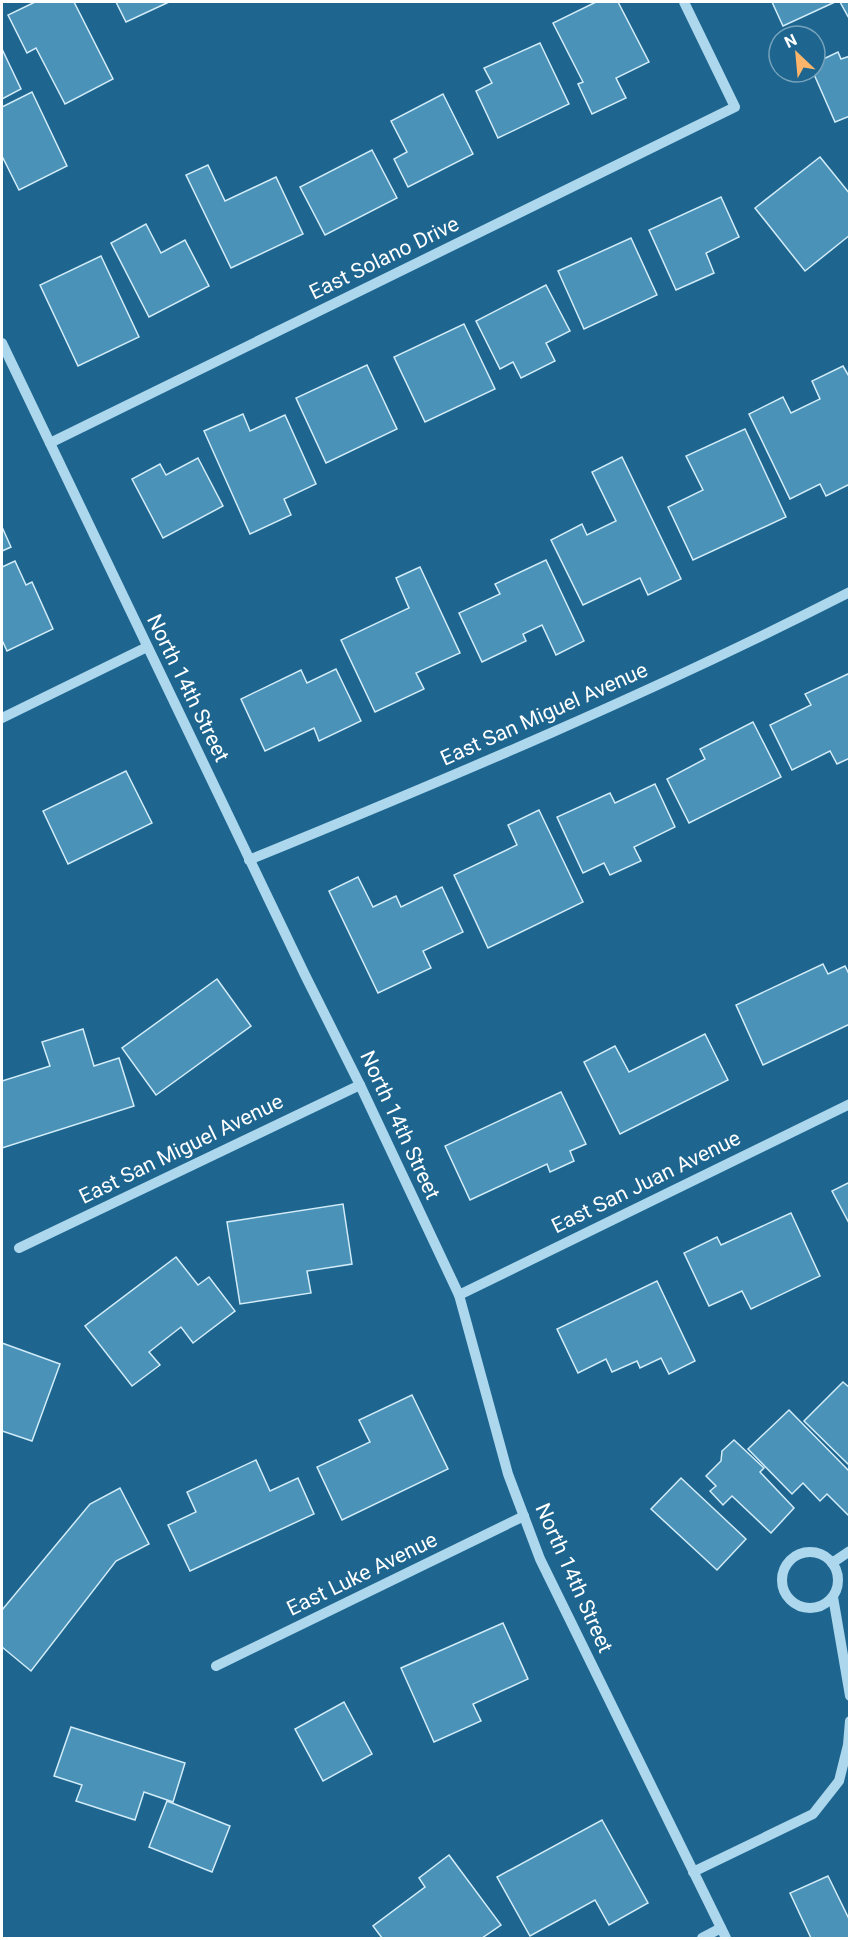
<svg xmlns="http://www.w3.org/2000/svg" width="851" height="1940" font-family="Roboto,sans-serif">
<style>
.building{fill:#4a92b8;stroke:#d2ecf9;stroke-width:1.5}
.lines{fill:none;stroke-linecap:round;stroke-linejoin:round}
.minor{stroke:#acd7ed;stroke-width:10}
.labels{text-anchor:middle;dominant-baseline:central;stroke-width:4.5;stroke-linejoin:round;paint-order:stroke}
.street-label{font-size:21px;fill:#fff;stroke:#1e668f}
</style>
<rect width="100%" height="100%" fill="#1e668f"/>
<!-- building -->
<g class="building">
<path d="M 35,2 L 74,2 L 113,79 L 65,104 L 36,48 L 27,53 L 8,15 Z"/>
<path d="M 116,2 L 169,2 L 126,22 Z"/>
<path d="M 596,2 L 618,2 L 649,62 L 616,78 L 626,98 L 592,114 L 578,84 L 583,82 L 553,23 Z"/>
<path d="M 772,2 L 835,2 L 783,26 Z"/>
<path d="M 840,2 L 850,2 L 850,20 Z"/>
<path d="M 540,43 L 569,104 L 498,138 L 476,91 L 492,83 L 484,68 Z"/>
<path d="M 2,49 L 21,89 L 2,99 Z"/>
<path d="M 838,52 L 841,59 L 850,56 L 850,116 L 835,122 L 813,72 L 815,72 L 815,63 Z"/>
<path d="M 32,92 L 67,166 L 19,190 L 2,156 L 2,107 Z"/>
<path d="M 443,94 L 473,154 L 408,187 L 394,159 L 407,152 L 391,121 Z"/>
<path d="M 372,150 L 397,198 L 325,235 L 300,187 Z"/>
<path d="M 820,157 L 850,194 L 850,235 L 805,271 L 755,208 Z"/>
<path d="M 208,165 L 225,201 L 276,177 L 303,234 L 231,268 L 186,175 Z"/>
<path d="M 721,197 L 739,237 L 706,253 L 714,273 L 676,290 L 649,230 Z"/>
<path d="M 146,224 L 161,253 L 185,240 L 209,286 L 149,317 L 111,243 Z"/>
<path d="M 631,238 L 657,295 L 584,329 L 558,271 Z"/>
<path d="M 101,256 L 139,337 L 78,366 L 40,285 Z"/>
<path d="M 546,285 L 570,331 L 546,343 L 555,361 L 521,378 L 513,362 L 500,369 L 476,321 Z"/>
<path d="M 464,324 L 495,389 L 425,422 L 394,357 Z"/>
<path d="M 367,365 L 397,429 L 326,463 L 296,398 Z"/>
<path d="M 843,366 L 850,378 L 850,484 L 826,496 L 820,484 L 790,499 L 749,414 L 783,397 L 791,413 L 820,399 L 812,381 Z"/>
<path d="M 243,414 L 250,431 L 285,415 L 316,484 L 284,499 L 291,515 L 250,534 L 204,431 Z"/>
<path d="M 745,429 L 786,517 L 693,560 L 668,507 L 703,490 L 686,456 Z"/>
<path d="M 622,457 L 681,579 L 648,595 L 640,578 L 583,605 L 551,540 L 582,524 L 587,535 L 616,521 L 592,472 Z"/>
<path d="M 198,458 L 223,506 L 163,538 L 132,479 L 160,464 L 166,475 Z"/>
<path d="M 2,527 L 11,547 L 2,551 Z"/>
<path d="M 546,560 L 584,641 L 556,655 L 542,625 L 523,634 L 526,641 L 482,662 L 459,613 L 500,594 L 495,584 Z"/>
<path d="M 15,561 L 26,585 L 32,582 L 53,629 L 7,651 L 2,640 L 2,567 Z"/>
<path d="M 420,567 L 460,653 L 416,673 L 424,689 L 375,712 L 341,640 L 409,608 L 396,578 Z"/>
<path d="M 336,669 L 361,721 L 319,741 L 314,728 L 265,751 L 241,699 L 301,670 L 307,683 Z"/>
<path d="M 850,673 L 850,758 L 837,764 L 830,751 L 792,770 L 770,725 L 811,705 L 805,694 Z"/>
<path d="M 753,722 L 781,777 L 689,823 L 667,779 L 705,759 L 700,749 Z"/>
<path d="M 126,771 L 152,823 L 68,864 L 43,811 Z"/>
<path d="M 655,784 L 675,827 L 634,847 L 641,861 L 610,875 L 604,863 L 583,873 L 557,817 L 610,793 L 615,803 Z"/>
<path d="M 539,810 L 583,902 L 488,948 L 454,875 L 517,845 L 508,825 Z"/>
<path d="M 358,877 L 373,907 L 396,896 L 401,907 L 442,887 L 463,932 L 423,951 L 431,968 L 378,993 L 329,891 Z"/>
<path d="M 823,964 L 828,974 L 845,966 L 850,976 L 850,1024 L 763,1065 L 736,1005 Z"/>
<path d="M 217,979 L 251,1026 L 156,1095 L 122,1048 Z"/>
<path d="M 83,1029 L 94,1066 L 119,1058 L 134,1106 L 2,1148 L 2,1081 L 50,1066 L 42,1042 Z"/>
<path d="M 705,1034 L 728,1080 L 620,1134 L 584,1062 L 615,1046 L 629,1072 Z"/>
<path d="M 561,1092 L 586,1144 L 570,1151 L 574,1161 L 550,1172 L 547,1164 L 470,1200 L 445,1146 Z"/>
<path d="M 850,1182 L 850,1225 L 832,1191 Z"/>
<path d="M 343,1204 L 352,1264 L 307,1271 L 311,1293 L 240,1304 L 227,1222 Z"/>
<path d="M 791,1213 L 820,1276 L 751,1309 L 742,1291 L 709,1306 L 684,1253 L 717,1237 L 721,1245 Z"/>
<path d="M 176,1257 L 198,1285 L 209,1277 L 235,1311 L 193,1343 L 181,1327 L 149,1352 L 160,1365 L 132,1386 L 85,1326 Z"/>
<path d="M 657,1281 L 695,1361 L 669,1374 L 661,1358 L 640,1368 L 637,1361 L 612,1372 L 606,1359 L 578,1373 L 557,1329 Z"/>
<path d="M 2,1343 L 60,1364 L 32,1441 L 2,1431 Z"/>
<path d="M 843,1382 L 850,1388 L 849,1465 L 804,1421 Z"/>
<path d="M 412,1395 L 448,1469 L 342,1520 L 317,1467 L 370,1442 L 359,1420 Z"/>
<path d="M 789,1410 L 850,1472 L 850,1517 L 827,1494 L 820,1501 L 803,1483 L 792,1494 L 748,1449 Z"/>
<path d="M 734,1440 L 764,1468 L 760,1472 L 794,1508 L 771,1533 L 732,1496 L 723,1505 L 710,1491 L 716,1486 L 706,1476 L 721,1461 L 722,1451 Z"/>
<path d="M 256,1460 L 270,1491 L 298,1478 L 314,1514 L 190,1571 L 168,1525 L 196,1512 L 187,1492 Z"/>
<path d="M 681,1478 L 746,1539 L 717,1570 L 651,1509 Z"/>
<path d="M 120,1488 L 149,1544 L 116,1561 L 31,1671 L 2,1647 L 2,1610 L 90,1504 Z"/>
<path d="M 503,1623 L 528,1679 L 473,1704 L 481,1721 L 434,1742 L 401,1668 Z"/>
<path d="M 344,1702 L 372,1754 L 323,1781 L 295,1729 Z"/>
<path d="M 71,1727 L 185,1763 L 173,1802 L 144,1792 L 135,1820 L 76,1801 L 82,1785 L 54,1776 Z"/>
<path d="M 167,1801 L 230,1826 L 212,1872 L 149,1847 Z"/>
<path d="M 602,1820 L 648,1903 L 609,1925 L 595,1900 L 530,1936 L 497,1877 Z"/>
<path d="M 449,1855 L 501,1925 L 482,1938 L 382,1938 L 373,1926 L 425,1887 L 419,1878 Z"/>
<path d="M 828,1876 L 850,1921 L 850,1938 L 811,1938 L 790,1893 Z"/>
</g>
<g class="lines">
<!-- minor -->
<g class="minor">
<path d="M 2,343 L 305,975 L 360,1085 L 459,1295 L 508,1474 L 540,1559 L 726,1938"/>
<path d="M 50,443 L 735,107 L 684,2"/>
<path d="M 2,718 L 147,647"/>
<path d="M 249,860 C 452,777 654,692 850,592"/>
<path d="M 19,1248 L 360,1085"/>
<path d="M 459,1295 L 850,1104"/>
<circle cx="810" cy="1580" r="28"/>
<path d="M 832,1563 L 850,1551"/>
<path d="M 833,1597 L 850,1696"/>
<path d="M 216,1666 L 524,1516"/>
<path d="M 693,1872 L 813,1814 L 839,1781 L 848,1745 L 850,1721"/>
<path d="M 702,1938 L 721,1928"/>
</g>
</g>
<g class="labels">
<!-- street labels -->
<g class="street-label">
<text transform="translate(384 258) rotate(-26)">East Solano Drive</text>
<text transform="translate(188 688) rotate(64)">North 14th Street</text>
<text transform="translate(544 714) rotate(-24)">East San Miguel Avenue</text>
<text transform="translate(400 1125) rotate(65)">North 14th Street</text>
<text transform="translate(181 1149) rotate(-26)">East San Miguel Avenue</text>
<text transform="translate(646 1182) rotate(-26)">East San Juan Avenue</text>
<text transform="translate(362 1574) rotate(-26)">East Luke Avenue</text>
<text transform="translate(574 1578) rotate(66)">North 14th Street</text>
</g>
</g>
<!-- border -->
<rect width="851" height="1940" fill="none" stroke="#ffffff" stroke-width="6"/>
<!-- north arrow -->
<g transform="translate(797 54) rotate(334)"><circle r="28" fill="#1e668f" stroke="#78a3bc" stroke-width="1.5"/>
<path d="M0-4.5L10 22L0 15L-10 22Z" fill="#fcb56b"/>
<text y="-9" font-size="16" font-weight="bold" text-anchor="middle" fill="#ffffff">N</text>
</g>
</svg>
